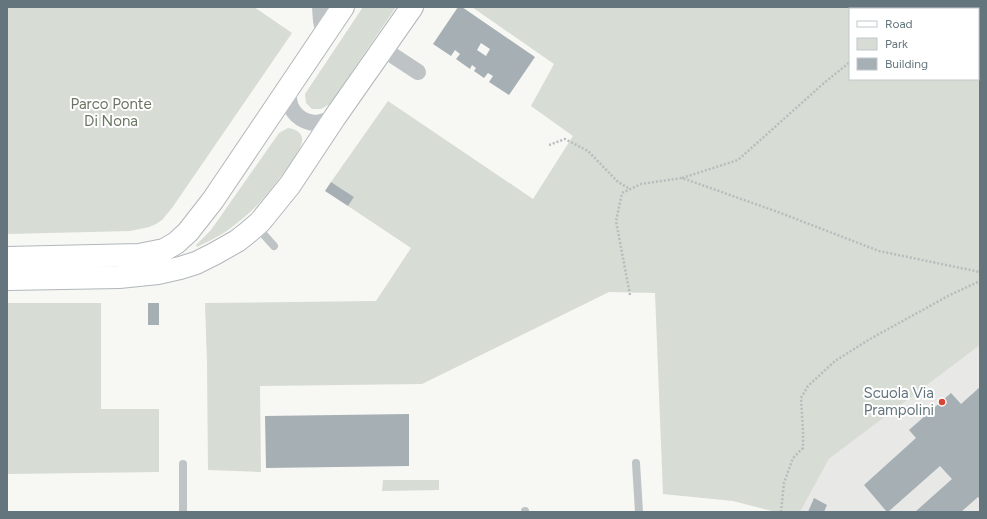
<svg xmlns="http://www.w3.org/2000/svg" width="987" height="519" font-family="Figtree,sans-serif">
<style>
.built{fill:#e8e8e7}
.green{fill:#d7dcd4;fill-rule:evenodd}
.building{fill:#a6afb3;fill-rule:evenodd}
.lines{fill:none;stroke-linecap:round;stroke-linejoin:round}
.secondary-casing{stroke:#b1b7bb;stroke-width:24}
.path{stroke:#b9bcbe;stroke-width:2.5;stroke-dasharray:2 2;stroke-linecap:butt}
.lane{stroke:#bec3c6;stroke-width:8}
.street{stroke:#bec3c6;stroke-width:16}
.secondary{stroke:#fff;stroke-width:22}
.poi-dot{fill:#d74634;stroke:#fff;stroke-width:1.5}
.labels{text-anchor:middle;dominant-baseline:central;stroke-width:4;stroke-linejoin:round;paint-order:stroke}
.park-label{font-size:15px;fill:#687662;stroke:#fff}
.poi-label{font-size:15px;fill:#64757d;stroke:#fff;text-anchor:end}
</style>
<rect width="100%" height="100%" fill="#f7f7f4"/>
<!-- built -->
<path class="built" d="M 980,345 L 980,512 L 800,512 L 829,459 Z"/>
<!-- green -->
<g class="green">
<path d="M 7,7 L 254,7 L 292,33 L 172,208 L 162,220 L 156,224 L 149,227 L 140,229 L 130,231 L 7,234 Z"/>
<path d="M 363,7 L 396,7 L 330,104 L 321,109 L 312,109 L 306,103 L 305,94 Z"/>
<path d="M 472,7 L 980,7 L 980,345 L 829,459 L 800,512 L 776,512 L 733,501 L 663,494 L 655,293 L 609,292 L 422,384 L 260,386 L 261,472 L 208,470 L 207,363 L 205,303 L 376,301 L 411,248 L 348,206 L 354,197 L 331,182 L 388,101 L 533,199 L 573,136 L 531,106 L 554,64 ZM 850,9 L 978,9 L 978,79 L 850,79 Z"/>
<path d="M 288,128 C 295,129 303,132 302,141 C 302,152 268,194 259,203 C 251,212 241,220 232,227 C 222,235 209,241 197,247 L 196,245 L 211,230 L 279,133 Z"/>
<path d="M 7,303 L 101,303 L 101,409 L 159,409 L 159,472 L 7,474 Z"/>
<path d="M 383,480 L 439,480 L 439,490 L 382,491 Z"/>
</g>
<!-- building -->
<g class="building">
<path d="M 458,7 L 462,7 L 535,57 L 509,95 L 489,82 L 493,76 L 488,73 L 484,78 L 474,71 L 476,68 L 472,65 L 470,69 L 456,59 L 460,54 L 455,50 L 451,56 L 433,44 ZM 481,43 L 490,49 L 486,56 L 477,50 Z"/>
<path d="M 331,182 L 354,197 L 348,206 L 325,191 Z"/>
<rect x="148" y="303" width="11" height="22"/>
<path d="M 980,387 L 980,430 L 979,431 L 980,432 L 980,499 L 978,497 L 961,512 L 915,512 L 952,479 L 940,466 L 888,512 L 887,512 L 864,485 L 916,438 L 909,430 L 951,393 L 961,404 Z"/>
<path d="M 409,414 L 409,466 L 266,468 L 265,416 Z"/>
<path d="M 814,498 L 827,505 L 824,512 L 808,512 Z"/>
</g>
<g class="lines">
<defs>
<g id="secondary">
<path d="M 7,258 L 139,255 L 164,250 L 176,243 L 188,232 L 213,200 L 343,7"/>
<path d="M 7,279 L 119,277 L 158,273 L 180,268 L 196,263 L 214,254 L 237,241 L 246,234 L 260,222 L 290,185 L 335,117 L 412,7"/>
</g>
</defs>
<!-- secondary casing -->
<use href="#secondary" class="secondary-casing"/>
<!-- path -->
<g class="path">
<path d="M 919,9 L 922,7"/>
<path d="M 549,145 L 565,139 L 588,151 L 618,182 L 630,189"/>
<path d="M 682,178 L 738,160 L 824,83 L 850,62"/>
<path d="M 630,295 L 616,221 L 622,193 L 641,184 L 682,178 L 778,212 L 879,251 L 980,272"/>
<path d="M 781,512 L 784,483 L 793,458 L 803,448 L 803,432 L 801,398 L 808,386 L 835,361 L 870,339 L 948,296 L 980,281"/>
</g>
<!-- lane -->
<g class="lane">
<path d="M 256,226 L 274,246"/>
<path d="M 636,463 L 639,512"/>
<path d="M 183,464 L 183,512"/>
<path d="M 525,512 L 525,511"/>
</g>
<!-- street -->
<g class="street">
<path d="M 320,7 L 321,21 L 324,35"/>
<path d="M 383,49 L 418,72"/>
<path d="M 291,85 C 290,88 289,92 289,95 C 288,111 301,123 317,123 C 324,122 329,119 335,117"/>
</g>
<!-- secondary -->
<use href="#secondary" class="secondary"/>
</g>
<!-- markers -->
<circle class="poi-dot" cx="942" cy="402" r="4"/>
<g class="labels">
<!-- park labels -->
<g class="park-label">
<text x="111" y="104">Parco Ponte<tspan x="111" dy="17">Di Nona</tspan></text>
</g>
<!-- poi labels -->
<g class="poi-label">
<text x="934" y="393">Scuola Via<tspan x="934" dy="17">Prampolini</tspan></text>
</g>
</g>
<!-- border -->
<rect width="987" height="519" fill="none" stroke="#64757d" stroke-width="16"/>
<!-- legend -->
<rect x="849" y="8" width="130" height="72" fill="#ffffff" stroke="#c1c8cb"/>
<rect x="857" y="21" width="20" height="6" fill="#ffffff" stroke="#c1c8cb"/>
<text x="885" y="28" font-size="12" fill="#64757d">Road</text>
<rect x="857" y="38" width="20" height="12" fill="#d7dcd4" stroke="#c1c8cb"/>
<text x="885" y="48" font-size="12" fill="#64757d">Park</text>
<rect x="857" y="58" width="20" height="12" fill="#a6afb3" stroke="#c1c8cb"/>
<text x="885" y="68" font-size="12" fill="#64757d">Building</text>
</svg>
